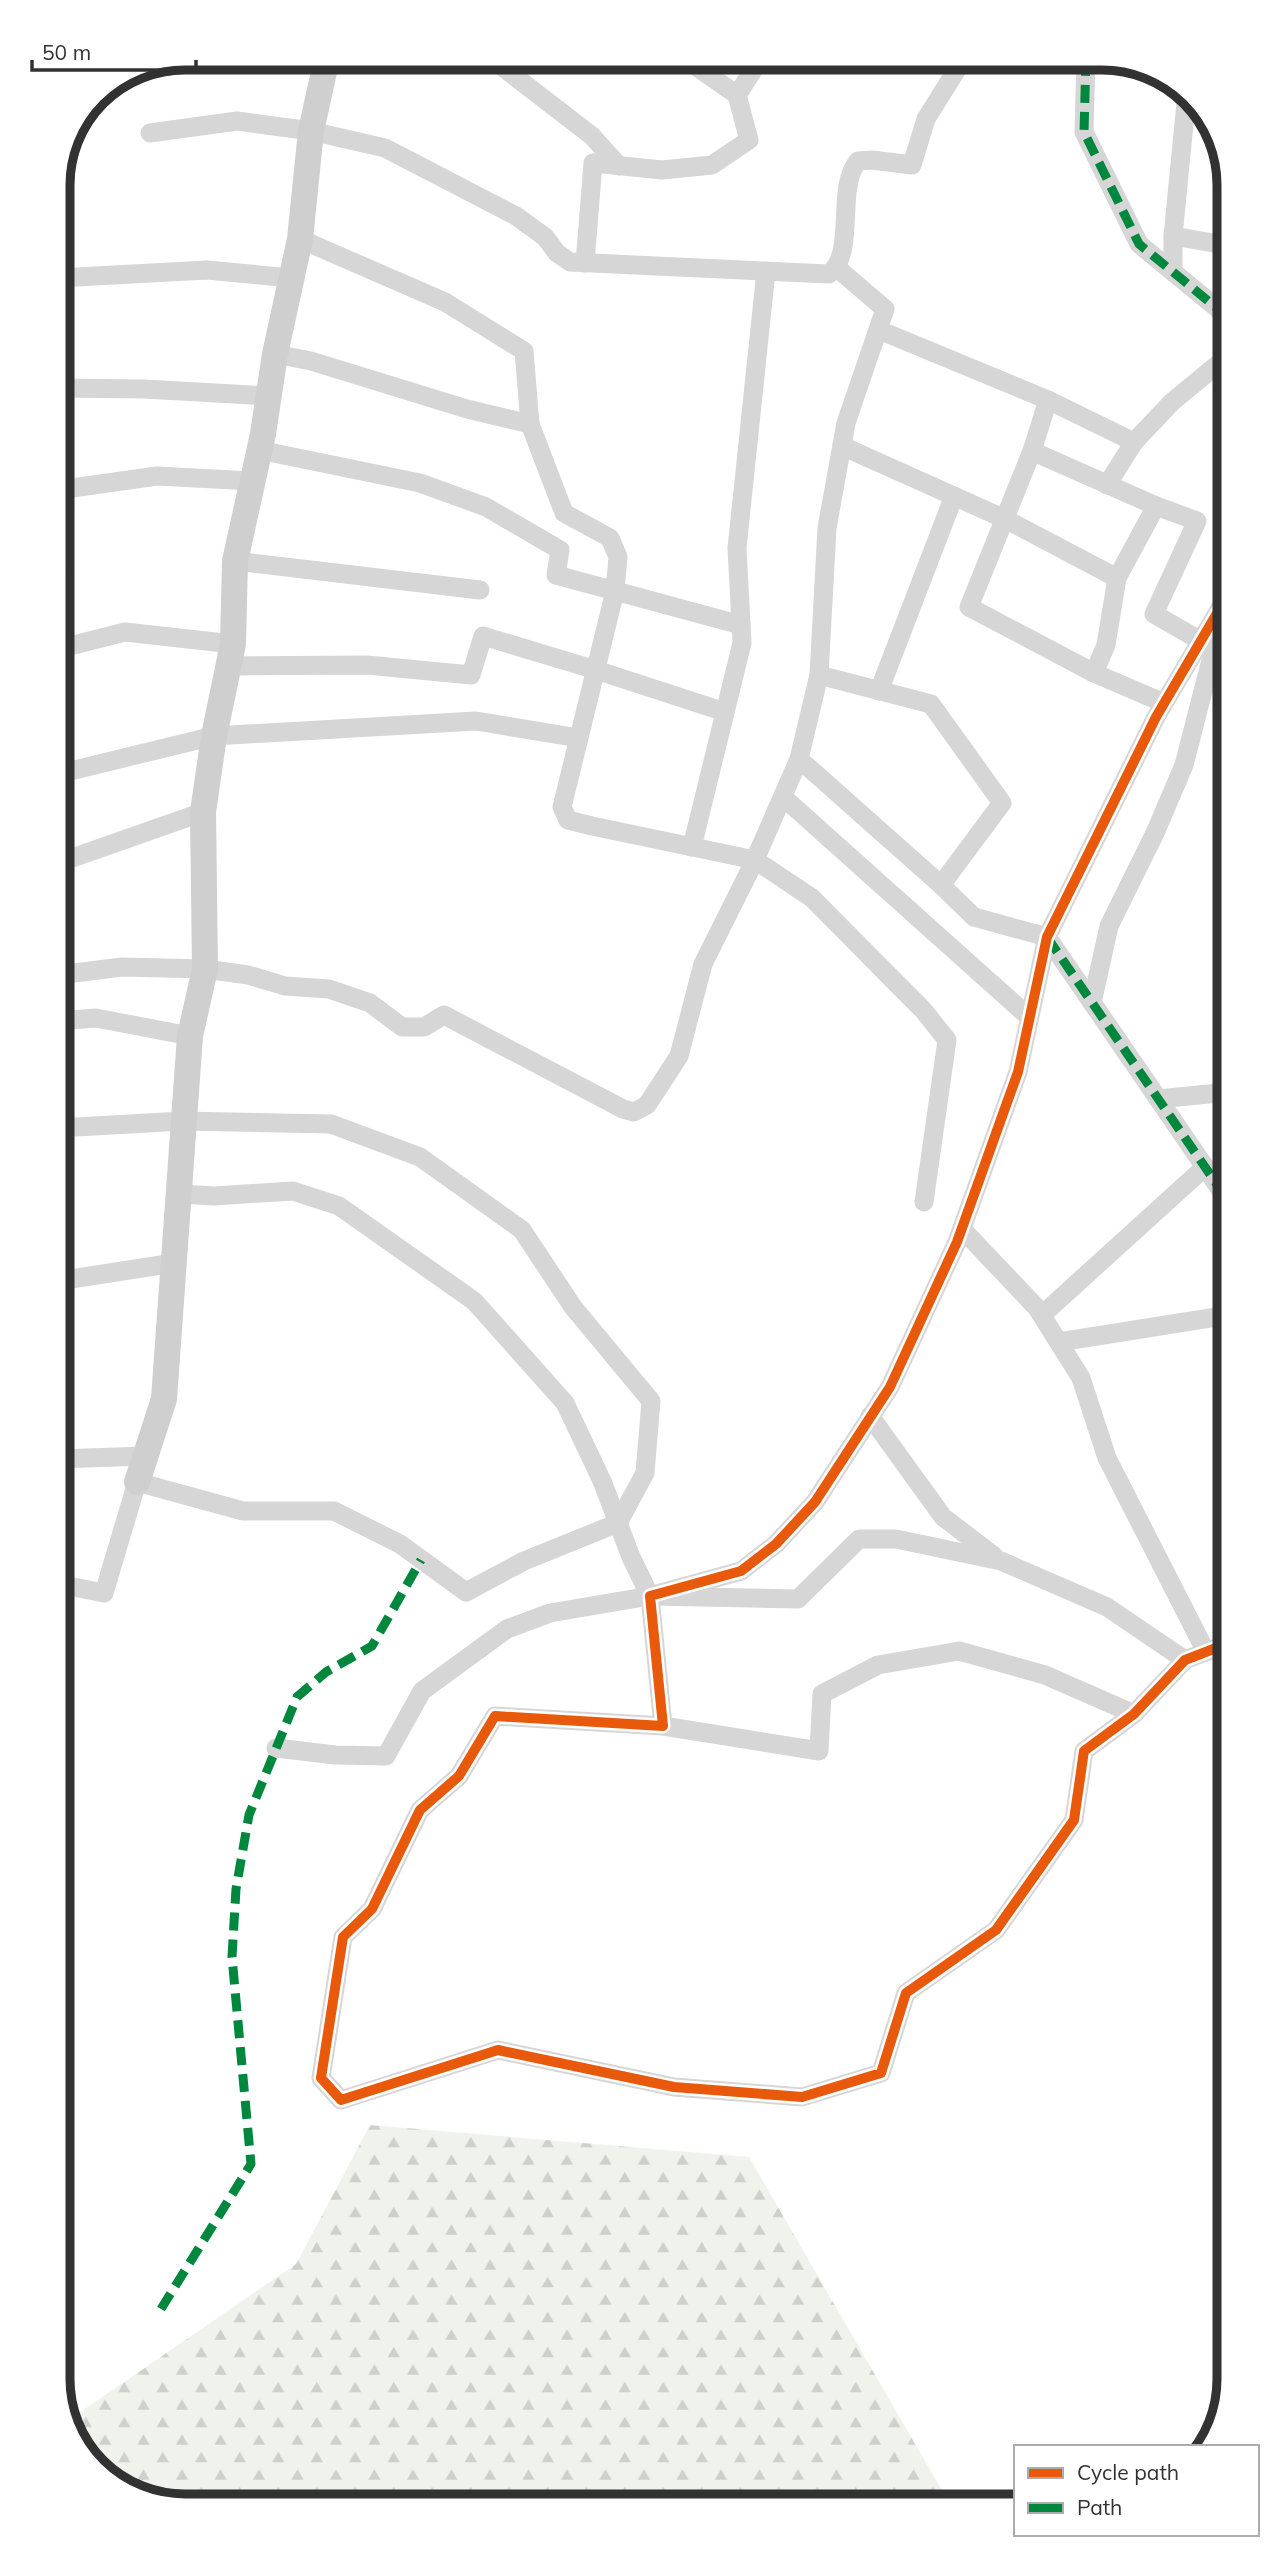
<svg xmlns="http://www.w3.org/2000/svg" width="1287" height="2564" font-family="Mulish,sans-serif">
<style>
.forest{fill:url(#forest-firs)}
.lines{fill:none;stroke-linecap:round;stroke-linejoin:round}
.street{stroke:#d6d6d6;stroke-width:19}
.secondary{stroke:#cfcfcf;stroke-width:26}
.quiet{stroke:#00873e;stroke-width:9;stroke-dasharray:18 9;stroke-linecap:butt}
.cycleway-casing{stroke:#fff;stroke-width:15}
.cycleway{stroke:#e8590c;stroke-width:10}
.rim{fill:none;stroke:#323232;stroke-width:9}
</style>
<defs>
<pattern id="forest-firs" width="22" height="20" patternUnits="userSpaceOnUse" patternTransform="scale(1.75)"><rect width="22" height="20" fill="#f0f3ec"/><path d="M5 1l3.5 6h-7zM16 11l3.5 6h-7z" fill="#ced1cb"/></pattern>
</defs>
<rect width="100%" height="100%" fill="#fff"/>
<!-- forest -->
<path class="forest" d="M 370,2125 L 749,2157 L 951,2506 L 177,2506 L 108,2480 L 67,2428 L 66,2422 L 296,2264 Z"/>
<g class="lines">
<!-- street -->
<g class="street">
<path d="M 244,58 L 325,66"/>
<path d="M 491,58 L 592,136 L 619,166"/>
<path d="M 684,58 L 737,95 L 761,58"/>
<path d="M 1086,58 L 1084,132 L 1139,244 L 1229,318"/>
<path d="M 177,59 L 194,58"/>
<path d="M 150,133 L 237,121 L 311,131 L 385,148 L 516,216 L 545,237 L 557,253 L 570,262 L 829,274 C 857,252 835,189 858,161 L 872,160 L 912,165 L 926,119 L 964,58"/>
<path d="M 1173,236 L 1219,244 L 1229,234"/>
<path d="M 300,239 L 445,302 L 524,351 L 530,424 L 564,513 L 610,538 L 618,557 L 615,591 L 562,807 L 568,820 L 592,826 L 755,860 L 812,898 L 924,1011 L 947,1040 L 924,1202"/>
<path d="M 585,263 L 593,163 L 662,170 L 712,165 L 749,140 L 737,95"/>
<path d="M 1173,272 L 1173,236 L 1187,93"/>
<path d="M 58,278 L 207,270 L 291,278"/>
<path d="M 879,330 L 1048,400 L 1032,451 L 1156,506 L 1117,578 L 1106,645 L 1094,673 L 1164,703"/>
<path d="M 275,354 L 311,361 L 467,409 L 530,424"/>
<path d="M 58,388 L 144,389 L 268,396"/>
<path d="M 1048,400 L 1134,442 L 1107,485"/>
<path d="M 1134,442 L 1172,402 L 1229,355"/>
<path d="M 842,446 L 1005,519 L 1117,578"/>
<path d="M 259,450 L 420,483 L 486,507 L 560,550 L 556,575 L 741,625"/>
<path d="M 1032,451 L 969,607 L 1094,673"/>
<path d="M 58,490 L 157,476 L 253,481"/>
<path d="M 1156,506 L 1197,521 L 1154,614 L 1201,641"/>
<path d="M 235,561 L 480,590"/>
<path d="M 58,649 L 125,632 L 233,644"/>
<path d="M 229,666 L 367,665 L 471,675 L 483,636 L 596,670 L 725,712"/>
<path d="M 819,675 L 931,704 L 1002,803 L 941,885 L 974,917 L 1047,937 L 1229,1202"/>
<path d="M 879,691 L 954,496"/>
<path d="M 799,759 L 941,885"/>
<path d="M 58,774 L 214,736 L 476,721 L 579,738"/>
<path d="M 783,797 L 1029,1017"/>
<path d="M 692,847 L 742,643 L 737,548 L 766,271"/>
<path d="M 58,863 L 203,812"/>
<path d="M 58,975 L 122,967 L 205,969 L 248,975 L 285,986 L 329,989 L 370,1003 L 402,1027 L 424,1027 L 444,1015 L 623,1109 L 634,1112 L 647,1105 L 679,1056 L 703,964 L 753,864 L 799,759 L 819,675 L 827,528 L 846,423 L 885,309 L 837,268"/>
<path d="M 1092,1003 L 1109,926 L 1155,833 L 1184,765 L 1221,621"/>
<path d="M 58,1021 L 96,1018 L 190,1036"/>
<path d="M 1158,1099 L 1229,1092"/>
<path d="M 180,1194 L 214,1196 L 293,1191 L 339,1206 L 474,1301 L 565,1403 L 602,1481 L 631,1557 L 650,1596"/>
<path d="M 962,1229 L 1037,1308 L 1081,1378 L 1107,1458 L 1206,1652"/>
<path d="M 58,1281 L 174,1263"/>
<path d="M 1042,1315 L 1205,1167"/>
<path d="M 1059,1342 L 1229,1315"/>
<path d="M 870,1416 L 943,1517 L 994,1556"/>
<path d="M 58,1459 L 145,1456"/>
<path d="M 58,1584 L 104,1593 L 137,1482 L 243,1511 L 334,1511 L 400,1544 L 466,1592 L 524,1561 L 618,1523 L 645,1473 L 651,1401 L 573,1307 L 522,1230 L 420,1157 L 331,1124 L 183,1121 L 58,1128"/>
<path d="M 1229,1643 L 1185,1660 L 1134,1714 L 1084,1751 L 1074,1820 L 996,1930 L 906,1993 L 881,2073 L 802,2097 L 674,2087 L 498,2050 L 341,2100 L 321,2078 L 343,1937 L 372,1909 L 420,1810 L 459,1776 L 495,1716 L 663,1726 L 650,1596 L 741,1571 L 776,1544 L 815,1502 L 890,1387 L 957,1242 L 1018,1072 L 1047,937 L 1156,717 L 1229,593"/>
<path d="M 663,1726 L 819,1751 L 822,1694 L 878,1665 L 959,1651 L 1045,1675 L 1134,1714"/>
<path d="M 276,1748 L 335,1755 L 386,1756 L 422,1691 L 507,1629 L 550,1613 L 650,1596 L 798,1599 L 859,1539 L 896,1539 L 1001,1561 L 1107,1607 L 1185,1660"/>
</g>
<!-- secondary -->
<path class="secondary" d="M 137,1482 L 164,1399 L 190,1036 L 205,969 L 203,812 L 214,736 L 233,644 L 235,561 L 263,434 L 275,354 L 300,239 L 311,131 L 327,58"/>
<!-- quiet -->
<g class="quiet">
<path d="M 1086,58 L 1084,132 L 1139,244 L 1229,318"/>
<path d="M 1047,937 L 1229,1202"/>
<path d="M 161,2309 L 251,2164 L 232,1957 L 236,1889 L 249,1815 L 297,1697 L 326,1672 L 372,1646 L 421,1560"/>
</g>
<defs>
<path id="cycleway" d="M 1229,1643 L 1185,1660 L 1134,1714 L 1084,1751 L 1074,1820 L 996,1930 L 906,1993 L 881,2073 L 802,2097 L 674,2087 L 498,2050 L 341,2100 L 321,2078 L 343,1937 L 372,1909 L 420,1810 L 459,1776 L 495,1716 L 663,1726 L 650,1596 L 741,1571 L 776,1544 L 815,1502 L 890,1387 L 957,1242 L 1018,1072 L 1047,937 L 1156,717 L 1229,593"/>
</defs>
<!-- cycleway casing -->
<use href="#cycleway" class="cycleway-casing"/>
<!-- cycleway -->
<use href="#cycleway" class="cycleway"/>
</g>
<!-- crop -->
<path d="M0 0H1287V2564H0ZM185 70H1102A115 115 0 0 1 1217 185V2379A115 115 0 0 1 1102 2494H185A115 115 0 0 1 70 2379V185A115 115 0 0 1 185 70Z" fill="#fff" fill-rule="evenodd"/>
<path class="rim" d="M185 70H1102A115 115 0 0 1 1217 185V2379A115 115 0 0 1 1102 2494H185A115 115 0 0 1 70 2379V185A115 115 0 0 1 185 70Z"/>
<!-- legend -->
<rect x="1014" y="2445" width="245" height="91" fill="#ffffff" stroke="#adadad" stroke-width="2"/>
<rect x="1028" y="2468" width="35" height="10" fill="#e8590c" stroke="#adadad" stroke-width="2"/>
<text x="1077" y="2480" font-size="21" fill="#323232">Cycle path</text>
<rect x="1028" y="2503" width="35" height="10" fill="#00873e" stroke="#adadad" stroke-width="2"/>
<text x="1077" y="2515" font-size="21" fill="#323232">Path</text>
<!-- scale -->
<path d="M32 60v10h164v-10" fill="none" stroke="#323232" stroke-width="3.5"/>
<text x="42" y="60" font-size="21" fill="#323232" stroke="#ffffff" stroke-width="5" paint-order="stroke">50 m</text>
</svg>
